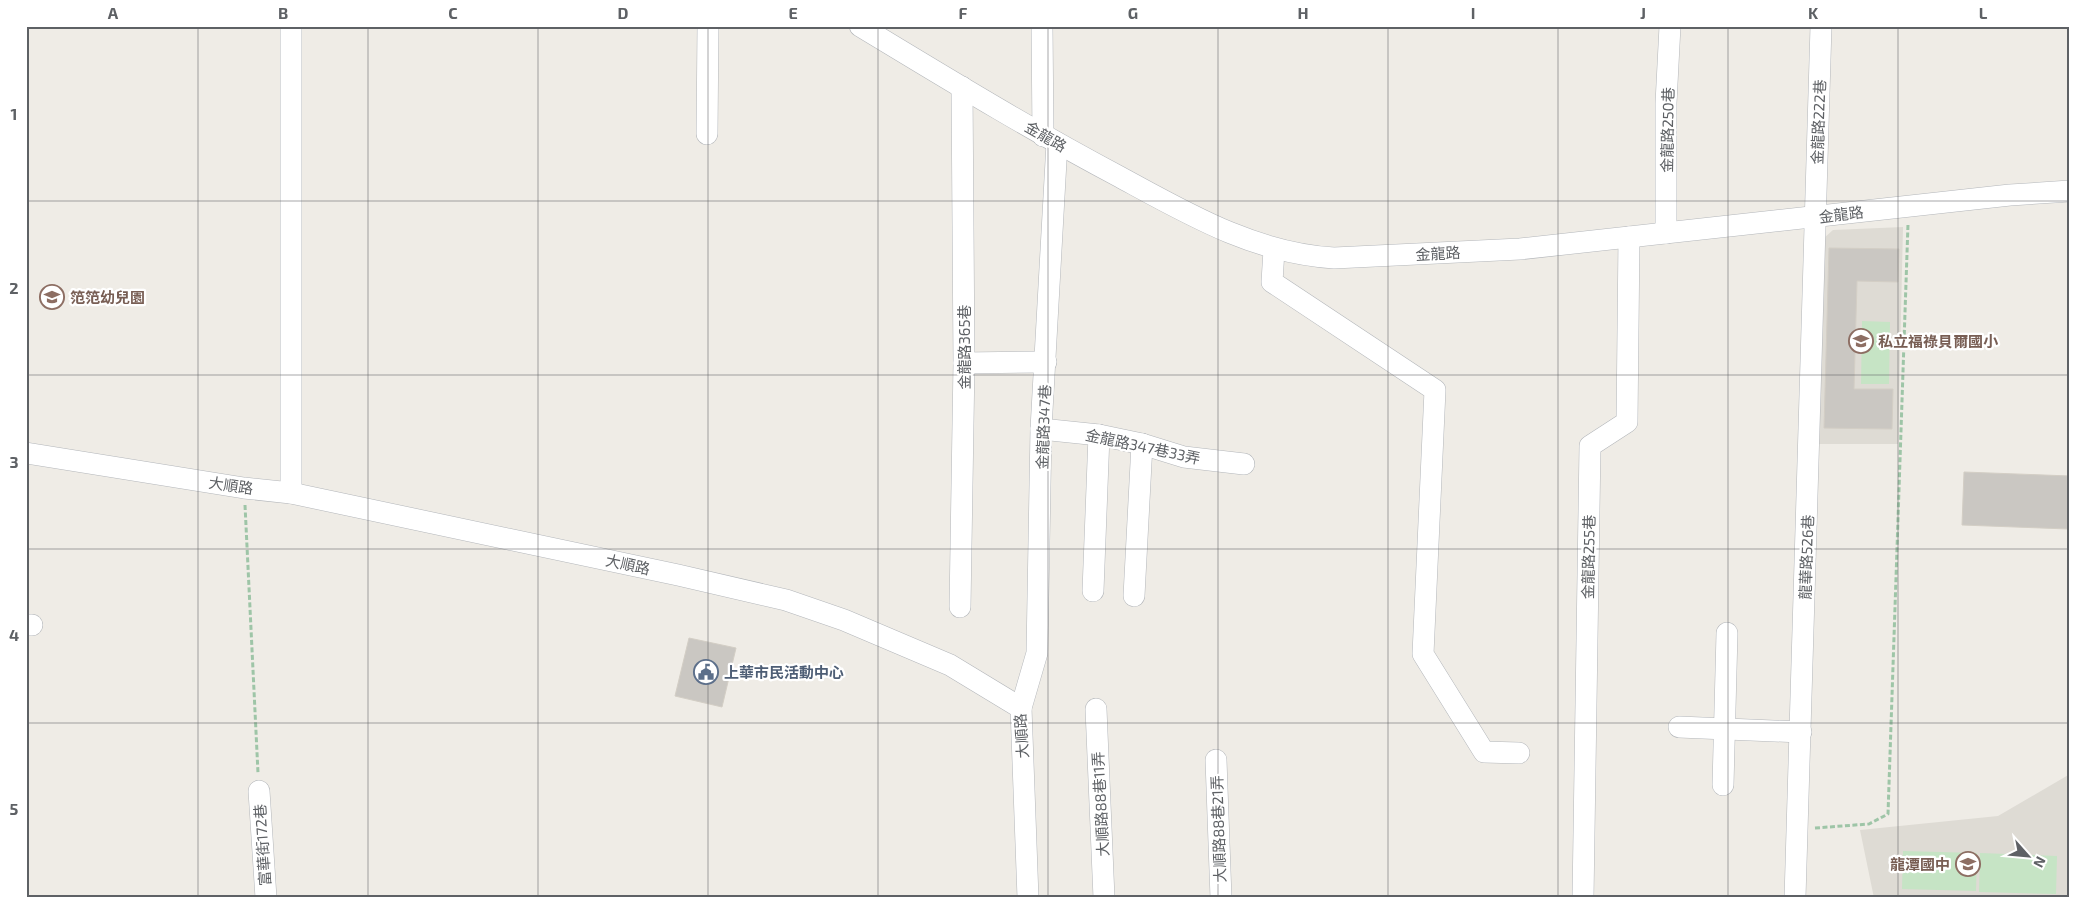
<svg xmlns="http://www.w3.org/2000/svg" width="2096" height="924" font-family="'Exo 2','Noto Sans TC',sans-serif">
<style>
.education{fill:#dedbd4}
.green{fill:#c6e4c5}
.building{fill:#cac7c2;stroke:#d3cec5}
.lines{fill:none;stroke-linecap:round;stroke-linejoin:round}
.minor-casing{stroke:#b3b6ba;stroke-width:22}
.path{stroke:#9ec5a7;stroke-width:3;stroke-dasharray:5 2.5;stroke-linecap:butt}
.minor{stroke:#fff;stroke-width:21}
.grid{fill:none;stroke:#5e6165;stroke-width:1;stroke-opacity:0.55}
.labels{text-anchor:middle;dominant-baseline:central;stroke-width:4.5;stroke-linejoin:round;paint-order:stroke}
.street-label{font-size:15px;fill:#5e6165;stroke:#fff}
.education-label{font-size:15px;font-weight:bold;fill:#785e54;stroke:#fff;text-anchor:start}
.service-label{font-size:15px;font-weight:bold;fill:#4e5e75;stroke:#fff;text-anchor:start}
.neatline{fill:none;stroke:#5e6165;stroke-width:2}
.grid-label{font-size:16px;text-anchor:middle;font-weight:bold;fill:#5e6165}
</style>
<rect width="100%" height="100%" fill="#efece6"/>
<!-- education -->
<g class="education">
<path d="M 1903,227 L 1898,444 L 1819,444 L 1823,239 L 1833,230 Z"/>
<path d="M 2070,774 L 2070,898 L 1874,898 L 1860,830 L 1998,816 Z"/>
</g>
<!-- green -->
<g class="green">
<path d="M 1862,321 L 1890,322 L 1889,384 L 1861,384 Z"/>
<path d="M 1903,851 L 1977,853 L 1976,891 L 1902,889 Z"/>
<path d="M 1980,853 L 2057,856 L 2056,894 L 1979,892 Z"/>
</g>
<!-- building -->
<g class="building">
<path d="M 1829,248 L 1899,249 L 1898,282 L 1857,281 L 1854,389 L 1893,389 L 1892,429 L 1824,428 Z"/>
<path d="M 1964,472 L 2070,476 L 2068,529 L 1962,525 Z"/>
<path d="M 689,638 L 736,648 L 722,707 L 675,696 Z"/>
</g>
<g class="lines">
<defs>
<g id="minor">
<path d="M 291,26 L 291,493"/>
<path d="M 860,26 C 946,78 1031,130 1120,177 C 1188,214 1254,253 1334,258 L 1520,249 L 2010,195 L 2070,191"/>
<path d="M 1042,26 L 1043,136"/>
<path d="M 707,134 L 708,26"/>
<path d="M 1666,233 L 1666,103 L 1670,26"/>
<path d="M 1274,250 L 1272,282 L 1435,390 L 1423,654 L 1484,752 L 1519,753"/>
<path d="M 964,363 L 1046,362"/>
<path d="M 1041,429 L 1099,435 L 1142,444 L 1184,457 L 1244,464"/>
<path d="M 26,453 L 244,488 L 291,493 L 678,575 L 786,600 L 844,620 L 950,665 L 1021,708 L 1028,898"/>
<path d="M 1093,591 L 1099,435"/>
<path d="M 1134,596 L 1142,444"/>
<path d="M 960,607 L 964,363 L 962,87"/>
<path d="M 26,625 L 32,625"/>
<path d="M 1021,708 L 1037,653 L 1041,429 L 1057,143"/>
<path d="M 1096,709 L 1104,898"/>
<path d="M 1679,727 L 1801,732"/>
<path d="M 1216,760 L 1221,898"/>
<path d="M 1723,785 L 1727,633"/>
<path d="M 259,791 L 266,898"/>
<path d="M 1583,898 L 1590,446 L 1627,422 L 1629,237"/>
<path d="M 1795,898 L 1821,26"/>
</g>
</defs>
<!-- minor casing -->
<use href="#minor" class="minor-casing"/>
<!-- path -->
<g class="path">
<path d="M 245,505 L 258,773"/>
<path d="M 1815,828 L 1869,824 L 1888,814 L 1908,224"/>
</g>
<!-- minor -->
<use href="#minor" class="minor"/>
</g>
<!-- grid -->
<path class="grid" d="M 198,26 L 198,898M 368,26 L 368,898M 538,26 L 538,898M 708,26 L 708,898M 878,26 L 878,898M 1048,26 L 1048,898M 1218,26 L 1218,898M 1388,26 L 1388,898M 1558,26 L 1558,898M 1728,26 L 1728,898M 1898,26 L 1898,898M 26,201 L 2070,201M 26,375 L 2070,375M 26,549 L 2070,549M 26,723 L 2070,723"/>
<!-- icons -->
<defs>
<symbol id="school-ring" viewBox="-11 -11 22 22"><circle r="9.5" fill="#fff" stroke="#8d6e63" stroke-width="1.5"/><path d="M0-5L7-2L0 1L-7-2ZM-4 1L0 2.5L4 1V4Q0 6-4 4Z" fill="#8d6e63"/></symbol>
<symbol id="civic-ring" viewBox="-11 -11 22 22"><circle r="9.5" fill="#fff" stroke="#5c6f8a" stroke-width="1.5"/><path d="M-.6-6.5H3V-4.5H.6V-3L4-1V1h2V6H-6V1h2V-1L-.6-3ZM-1.2 2.5V6h2.4V2.5Z" fill="#5c6f8a"/></symbol>
</defs>
<g fill-rule="evenodd">
<use href="#school-ring" x="38" y="283" width="28" height="28"/>
<use href="#school-ring" x="1847" y="327" width="28" height="28"/>
<use href="#civic-ring" x="692" y="658" width="28" height="28"/>
<use href="#school-ring" x="1954" y="850" width="28" height="28"/>
</g>
<g class="labels">
<!-- street labels -->
<g class="street-label">
<text transform="translate(1818 122) rotate(-88)">金龍路222巷</text>
<text transform="translate(1667 130) rotate(-89)">金龍路250巷</text>
<text transform="translate(1046 136) rotate(30)">金龍路</text>
<text transform="translate(1841 214) rotate(-7)">金龍路</text>
<text transform="translate(1438 253) rotate(-3)">金龍路</text>
<text transform="translate(964 347) rotate(-90)">金龍路365巷</text>
<text transform="translate(1043 427) rotate(-88)">金龍路347巷</text>
<text transform="translate(1143 446) rotate(12)">金龍路347巷33弄</text>
<text transform="translate(231 485) rotate(8)">大順路</text>
<text transform="translate(1588 557) rotate(-89)">金龍路255巷</text>
<text transform="translate(1806 557) rotate(-88)">龍華路526巷</text>
<text transform="translate(628 564) rotate(12)">大順路</text>
<text transform="translate(1021 736) rotate(-94)">大順路</text>
<text transform="translate(1100 804) rotate(-93)">大順路88巷11弄</text>
<text transform="translate(1218 829) rotate(-92)">大順路88巷21弄</text>
<text transform="translate(262 845) rotate(-94)">富華街172巷</text>
</g>
<!-- education labels -->
<g class="education-label">
<text x="70" y="297">笵笵幼兒園</text>
<text x="1878" y="341">私立福祿貝爾國小</text>
<text x="1950" y="864" text-anchor="end">龍潭國中</text>
</g>
<!-- service labels -->
<g class="service-label">
<text x="724" y="672">上華市民活動中心</text>
</g>
</g>
<!-- border -->
<rect width="2096" height="924" fill="none" stroke="#ffffff" stroke-width="55"/>
<!-- north arrow -->
<g transform="translate(2028 856) rotate(117)" stroke="#ffffff" stroke-width="4" paint-order="stroke">
<path d="M0-4L9 19L0 12L-9 19Z" fill="#5e6165"/>
<text y="-8" font-size="14" font-weight="bold" text-anchor="middle" fill="#5e6165">N</text>
</g>
<rect x="28" y="28" width="2040" height="868" class="neatline"/>
<g class="grid-label">
<text x="113" y="19">A</text>
<text x="283" y="19">B</text>
<text x="453" y="19">C</text>
<text x="623" y="19">D</text>
<text x="793" y="19">E</text>
<text x="963" y="19">F</text>
<text x="1133" y="19">G</text>
<text x="1303" y="19">H</text>
<text x="1473" y="19">I</text>
<text x="1643" y="19">J</text>
<text x="1813" y="19">K</text>
<text x="1983" y="19">L</text>
<text x="14" y="120">1</text>
<text x="14" y="294">2</text>
<text x="14" y="468">3</text>
<text x="14" y="641">4</text>
<text x="14" y="815">5</text>
</g>
</svg>
